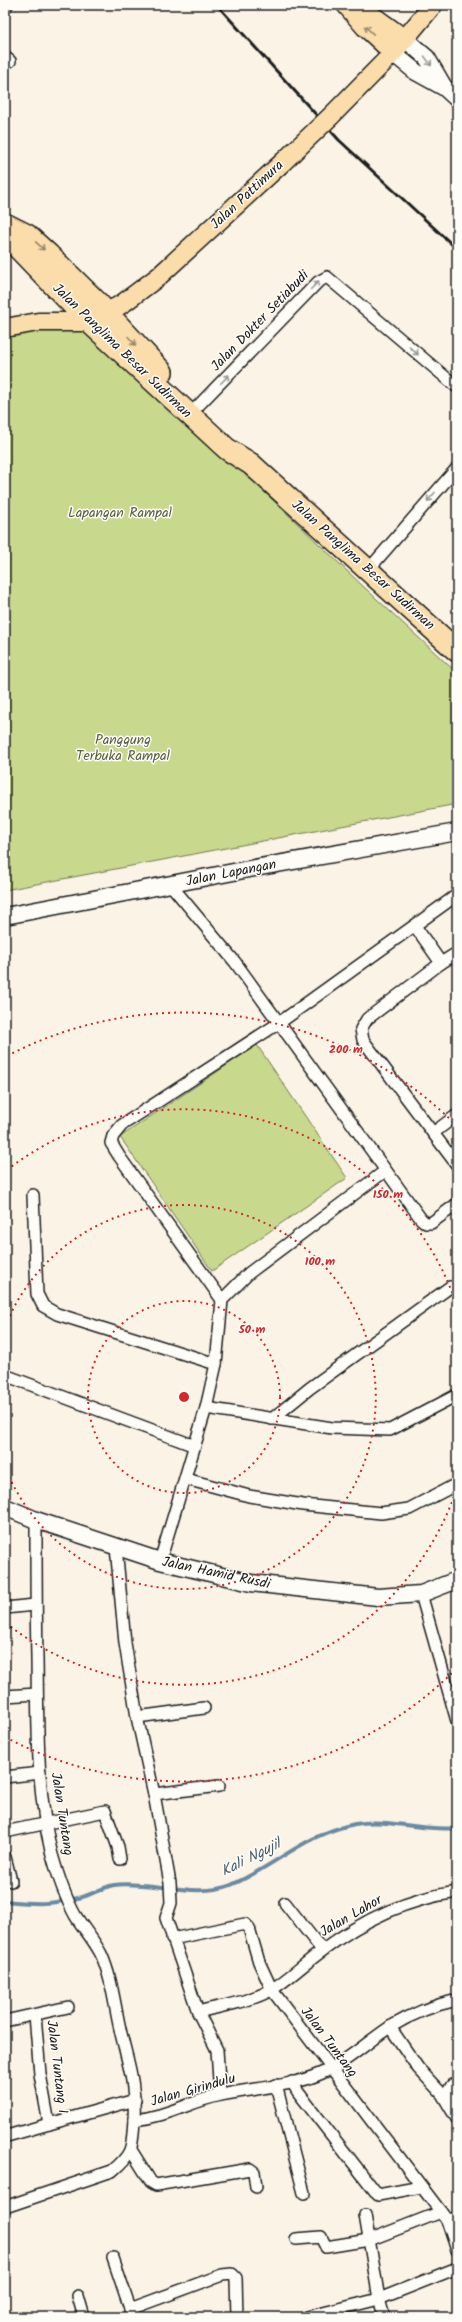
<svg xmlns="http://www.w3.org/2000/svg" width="462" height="2322" font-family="Kalam,sans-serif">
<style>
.green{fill:#c8d88c;stroke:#727a54}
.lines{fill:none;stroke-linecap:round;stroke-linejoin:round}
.stream{stroke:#6b8aa3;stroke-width:4}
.street-casing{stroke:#1c1c1c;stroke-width:14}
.secondary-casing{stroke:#1c1c1c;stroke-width:19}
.primary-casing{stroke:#1c1c1c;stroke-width:21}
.highway-casing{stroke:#1c1c1c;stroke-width:24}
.street{stroke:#fdfcf7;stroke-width:11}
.secondary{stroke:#fdfcf7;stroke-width:16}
.primary{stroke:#fbddab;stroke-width:18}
.highway{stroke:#fbddab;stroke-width:21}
.rail{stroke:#1c1c1c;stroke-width:3}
.primary-bridge-casing{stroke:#1c1c1c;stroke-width:21;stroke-linecap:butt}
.primary-bridge{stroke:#fbddab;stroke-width:18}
.oneway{stroke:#97866b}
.oneway2{stroke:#989794}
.ring{fill:none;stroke:#d62828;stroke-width:2;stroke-dasharray:2 4}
.labels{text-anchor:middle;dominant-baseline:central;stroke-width:3;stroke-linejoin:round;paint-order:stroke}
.street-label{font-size:14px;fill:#1c1c1c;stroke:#fdfcf7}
.park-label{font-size:14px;fill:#585e43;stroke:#fdfcf7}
.water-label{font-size:15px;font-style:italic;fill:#4a5c6b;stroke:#fdfcf7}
.centre{fill:#d62828;stroke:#fdfcf7;stroke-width:2}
.ring-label{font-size:12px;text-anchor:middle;font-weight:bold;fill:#d62828;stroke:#fdfcf7;stroke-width:3;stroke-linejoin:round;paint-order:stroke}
</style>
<rect width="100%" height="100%" fill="#faf3e6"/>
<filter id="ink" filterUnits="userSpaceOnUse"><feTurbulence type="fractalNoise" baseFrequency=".025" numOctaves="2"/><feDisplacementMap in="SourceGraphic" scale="8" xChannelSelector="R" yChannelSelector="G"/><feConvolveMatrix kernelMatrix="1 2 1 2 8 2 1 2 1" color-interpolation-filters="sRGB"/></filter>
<g filter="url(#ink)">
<!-- green -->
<g class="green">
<path d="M 56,328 L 74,329 L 95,335 L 140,373 L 366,589 L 457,673 L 457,804 L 5,890 L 5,338 Z"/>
<path d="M 257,1045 L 347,1178 L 212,1271 L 120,1137 Z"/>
</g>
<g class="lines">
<!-- stream -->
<path class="stream" d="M 5,1901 C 35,1904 52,1905 82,1897 C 93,1894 103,1887 114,1885 C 148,1880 197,1899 231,1885 C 276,1866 304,1834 355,1824 C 389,1818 423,1832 457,1828"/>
<defs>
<g id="street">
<path d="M 5,7 L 7,5"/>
<path d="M 5,57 L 10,61"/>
<path d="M 197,407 L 318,282 L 327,277 L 457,387"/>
<path d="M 369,569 L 457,468"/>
<path d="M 170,884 L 235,962 L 421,1219 L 426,1223 L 431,1223 L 457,1204"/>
<path d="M 415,926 L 441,963 L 367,1019 L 361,1029 L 363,1040 L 457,1165"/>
<path d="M 441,963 L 457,953"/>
<path d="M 433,1133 L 457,1115"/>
<path d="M 33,1195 L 37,1294 L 43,1306 L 57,1314 L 216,1364"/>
<path d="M 222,1300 L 119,1156 L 111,1143 L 113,1136 L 122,1125 L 279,1023 L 457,895"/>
<path d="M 10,1377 L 195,1446"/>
<path d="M 206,1408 L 332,1428 L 390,1430 L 457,1395"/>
<path d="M 272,1419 L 310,1388 L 450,1287 L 457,1287"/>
<path d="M 186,1479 L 249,1496 L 303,1505 L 381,1513 L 409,1509 L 457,1484"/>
<path d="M 36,1520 C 36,1566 36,1611 37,1657 C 38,1721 36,1788 51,1851 C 57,1873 64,1895 75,1915 C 83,1928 94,1940 101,1954 C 112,1978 114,2003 120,2029 C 128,2064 136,2083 134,2120"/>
<path d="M 116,1547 L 125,1643 L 137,1717 L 154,1794 L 170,1883 L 171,1903 L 166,1918 L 198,2012 L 217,2050 L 220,2095"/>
<path d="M 160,1561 L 206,1408 L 216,1364 L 222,1300 L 249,1273 L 385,1171"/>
<path d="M 421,1594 L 457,1721"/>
<path d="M 5,1608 L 35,1605"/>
<path d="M 5,1696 L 37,1694"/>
<path d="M 137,1717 L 204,1708"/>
<path d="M 5,1777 L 40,1773"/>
<path d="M 154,1794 L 219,1786"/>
<path d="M 5,1832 L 105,1811 L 118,1847 L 120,1859"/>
<path d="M 5,1857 L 11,1881"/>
<path d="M 285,1903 L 322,1950"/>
<path d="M 172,1939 L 245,1924 L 249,1928 L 259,1962 L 272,1990 L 447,2220 L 457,2218"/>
<path d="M 198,2012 C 221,2006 250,2002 271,1990 C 289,1979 305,1963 322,1951 C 362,1920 407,1899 457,1892"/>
<path d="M 35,2015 L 40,2074 L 49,2124 L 135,2100"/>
<path d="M 5,2021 L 68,2007"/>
<path d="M 390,2027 L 418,2068 L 442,2094 L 457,2119"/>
<path d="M 292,2082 L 298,2092 L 378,2195 L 421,2187"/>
<path d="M 457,2083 L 452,2085 L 448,2092 L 452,2096 L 457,2096"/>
<path d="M 276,2085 L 304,2193"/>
<path d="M 7,2136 L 49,2124"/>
<path d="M 131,2150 L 151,2182 L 156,2185 L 250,2169 L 254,2172 L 256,2187"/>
<path d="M 5,2207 L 112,2171 C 134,2153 132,2147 134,2120 C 167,2117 191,2101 221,2095 C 254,2088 291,2087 322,2073 C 347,2062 367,2042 390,2027 C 410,2015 434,2005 457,2000"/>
<path d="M 365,2215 L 379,2299 L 384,2317"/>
<path d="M 447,2220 L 457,2250"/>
<path d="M 296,2239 L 321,2237 L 326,2247 L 369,2240 L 441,2212"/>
<path d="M 113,2258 L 133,2317"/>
<path d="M 78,2296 L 84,2317"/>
<path d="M 130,2309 L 222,2275 L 232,2274 L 236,2278 L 237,2317"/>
<path d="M 307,2317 L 379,2299 L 457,2268"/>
</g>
<g id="secondary">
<path d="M 405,39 L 427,58 L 444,87"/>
<path d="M 393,53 L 416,72 L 445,88 L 457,99"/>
<path d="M 5,916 L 249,869 L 457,832"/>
<path d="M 5,1507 L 36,1520 L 160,1561 L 251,1583 L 378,1597 L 421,1594 L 457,1580"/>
</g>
<g id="primary">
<path d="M 346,5 L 365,27 L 393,53"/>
<path d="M 358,5 L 405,39"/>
<path d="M 331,116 L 393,53 L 433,5"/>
<path d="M 5,328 L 38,322 L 89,322 L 122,304 L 158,277 L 283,162"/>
</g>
<g id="highway">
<path d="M 5,224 L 27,235 L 49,255 L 96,301 L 162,372"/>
<path d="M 7,226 L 15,245 L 89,322 L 227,449 L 251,464 L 457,651"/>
</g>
</defs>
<!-- street casing -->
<use href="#street" class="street-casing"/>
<!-- secondary casing -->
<use href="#secondary" class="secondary-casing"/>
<!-- primary casing -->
<use href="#primary" class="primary-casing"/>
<!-- highway casing -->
<use href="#highway" class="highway-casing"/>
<!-- street -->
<use href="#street" class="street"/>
<!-- secondary -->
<use href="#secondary" class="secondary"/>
<!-- primary -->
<use href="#primary" class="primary"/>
<!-- highway -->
<use href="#highway" class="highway"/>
<!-- rail -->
<path class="rail" d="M 217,5 L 339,140 L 457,249"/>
<defs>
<path id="primary-bridge" d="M 283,162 L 331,116"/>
</defs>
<!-- primary-bridge casing -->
<use href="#primary-bridge" class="primary-bridge-casing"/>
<!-- primary-bridge -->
<use href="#primary-bridge" class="primary-bridge"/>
</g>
<!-- one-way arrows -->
<defs><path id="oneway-shaft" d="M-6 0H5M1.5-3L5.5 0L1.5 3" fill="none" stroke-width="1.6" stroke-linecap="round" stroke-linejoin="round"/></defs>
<g class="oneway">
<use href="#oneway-shaft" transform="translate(369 30) rotate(-136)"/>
<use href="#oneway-shaft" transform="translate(40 246) rotate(43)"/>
<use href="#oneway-shaft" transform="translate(132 341) rotate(48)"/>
</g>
<g class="oneway2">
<use href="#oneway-shaft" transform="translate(428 61) rotate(54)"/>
<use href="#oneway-shaft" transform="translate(315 285) rotate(-46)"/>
<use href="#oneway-shaft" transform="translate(414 351) rotate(41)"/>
<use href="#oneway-shaft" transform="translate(225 379) rotate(-46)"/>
<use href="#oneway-shaft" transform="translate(431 497) rotate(131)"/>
</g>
</g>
<!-- distance rings -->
<g class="ring">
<circle cx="184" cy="1397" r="96"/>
<path d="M5 1327A192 192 0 1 1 5 1467"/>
<path d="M456 1491A288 288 0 0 1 7 1624M7 1170A288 288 0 0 1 456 1303"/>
<path d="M456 1669A384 384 0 0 1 7 1738M7 1056A384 384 0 0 1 456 1125"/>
</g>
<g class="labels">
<!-- street labels -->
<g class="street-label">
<text transform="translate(247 195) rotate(-43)">Jalan Pattimura</text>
<text transform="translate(260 321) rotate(-46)">Jalan Dokter Setiabudi</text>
<text transform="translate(122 351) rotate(44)">Jalan Panglima Besar Sudirman</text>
<text transform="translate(363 565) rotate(42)">Jalan Panglima Besar Sudirman</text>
<text transform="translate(231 873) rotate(-11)">Jalan Lapangan</text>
<text transform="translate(216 1573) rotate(12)">Jalan Hamid Rusdi</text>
<text transform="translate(62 1814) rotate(81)">Jalan Tuntang</text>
<text transform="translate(351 1916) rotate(-30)">Jalan Lahor</text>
<text transform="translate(329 2042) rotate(53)">Jalan Tuntang</text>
<text transform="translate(57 2067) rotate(83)">Jalan Tuntang I</text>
<text transform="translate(193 2090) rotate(-16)">Jalan Girindulu</text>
</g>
<!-- park labels -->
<g class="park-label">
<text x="120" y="513">Lapangan Rampal</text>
<text x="123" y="740">Panggung<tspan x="123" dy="16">Terbuka Rampal</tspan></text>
</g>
<!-- water labels -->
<g class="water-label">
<text transform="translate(251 1858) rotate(-27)">Kali Ngujil</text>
</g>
</g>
<circle cx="184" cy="1397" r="6" class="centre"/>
<g class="ring-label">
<text x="346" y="1053">200 m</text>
<text x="388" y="1198">150 m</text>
<text x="320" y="1265">100 m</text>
<text x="252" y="1333">50 m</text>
</g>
<!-- margin -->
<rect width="462" height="2322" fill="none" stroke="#fdfcf7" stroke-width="20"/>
<rect x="10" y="10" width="442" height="2302" fill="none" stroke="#1c1c1c" stroke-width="1.5" filter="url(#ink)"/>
</svg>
